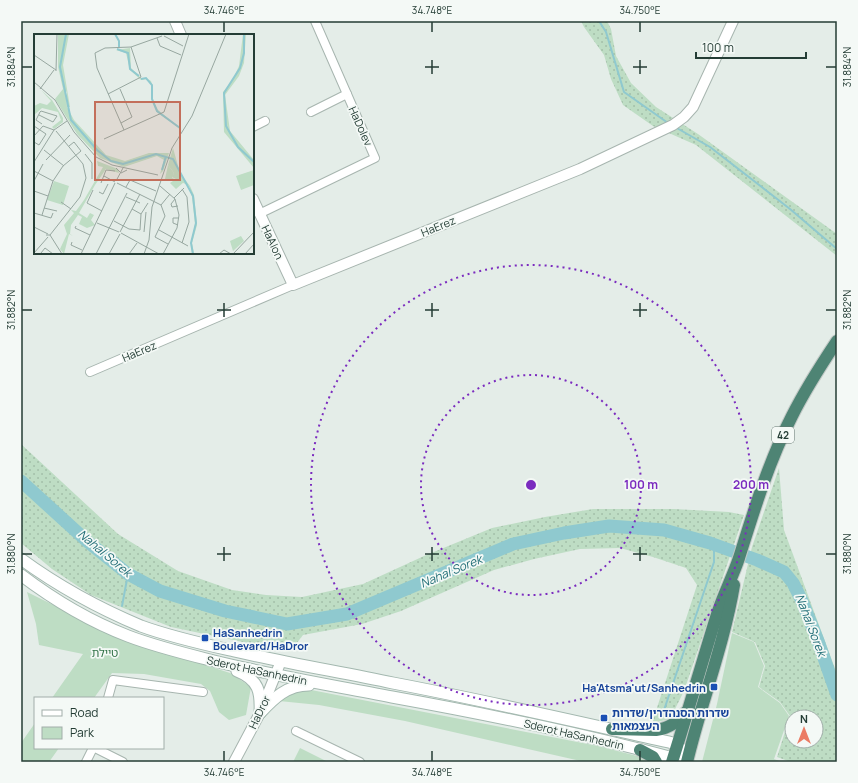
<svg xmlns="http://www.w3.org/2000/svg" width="858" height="783" font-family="Manrope,'Noto Sans Hebrew',sans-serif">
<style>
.grass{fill:url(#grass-dots);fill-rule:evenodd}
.green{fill:#beddc4}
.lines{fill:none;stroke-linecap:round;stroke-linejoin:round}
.stream{stroke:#8fc9cf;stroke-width:2}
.river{stroke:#8fc9cf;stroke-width:13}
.minor-casing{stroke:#a7b5af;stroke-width:10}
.tertiary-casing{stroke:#a7b5af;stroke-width:12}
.secondary-casing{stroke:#a3b8af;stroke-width:13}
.trunk-casing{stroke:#c2c9c6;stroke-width:14}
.minor{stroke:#fff;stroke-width:8}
.tertiary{stroke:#fff;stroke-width:10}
.secondary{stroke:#fff;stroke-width:11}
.trunk{stroke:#4e8474;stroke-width:12}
.ticks{fill:none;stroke:#243d35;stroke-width:1.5}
.ring{fill:none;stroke:#7b2cbf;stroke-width:2;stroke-dasharray:2 4}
.transit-dot{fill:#1a4fb4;stroke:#f4f9f6;stroke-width:1.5}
.labels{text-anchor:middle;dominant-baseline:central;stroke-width:3.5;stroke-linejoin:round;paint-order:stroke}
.shield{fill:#f4f9f6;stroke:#62756f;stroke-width:1}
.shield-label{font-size:10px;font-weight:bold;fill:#243d35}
.street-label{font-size:11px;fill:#243d35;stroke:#f4f9f6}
.transit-label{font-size:11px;font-weight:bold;fill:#164399;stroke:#f4f9f6;text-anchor:start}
.park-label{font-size:11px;fill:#307246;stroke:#f4f9f6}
.water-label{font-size:12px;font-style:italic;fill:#216e77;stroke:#f4f9f6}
.inset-river{fill:none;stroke:#8fc9cf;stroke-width:2}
.inset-road{fill:none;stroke:#97a7a0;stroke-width:1}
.view{fill:#c36f5b;fill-opacity:0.15;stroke:#c36f5b;stroke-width:2}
.inset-edge{fill:none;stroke:#243d35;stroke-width:2}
.centre{fill:#7b2cbf;stroke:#f4f9f6;stroke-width:2}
.ring-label{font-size:12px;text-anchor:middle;font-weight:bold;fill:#7b2cbf;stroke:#f4f9f6;stroke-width:3.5;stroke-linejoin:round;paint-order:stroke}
.neatline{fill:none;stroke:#243d35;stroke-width:1.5}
.ticks-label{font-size:10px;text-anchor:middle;fill:#243d35}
</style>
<defs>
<pattern id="grass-dots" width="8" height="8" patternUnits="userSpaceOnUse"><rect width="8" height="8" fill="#beddc4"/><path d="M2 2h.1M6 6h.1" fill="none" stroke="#a3bfa9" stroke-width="1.8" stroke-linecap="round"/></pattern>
</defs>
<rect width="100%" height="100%" fill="#e4ede8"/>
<!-- grass -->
<g class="grass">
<path d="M 581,21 L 607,21 L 611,29 L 616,56 L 631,83 L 656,107 L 698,134 L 837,234 L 837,256 L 696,145 L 653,126 L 623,105 L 611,79 L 604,55 L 584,27 Z"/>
<path d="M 21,444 L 118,534 L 178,571 L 232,590 L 266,595 L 302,597 L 363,584 L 424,556 L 492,528 L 545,517 L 593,509 L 674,509 L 729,512 L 744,515 L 684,691 L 670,719 L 652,723 L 697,585 L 686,568 L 653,557 L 620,548 L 580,549 L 534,559 L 494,570 L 401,611 L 362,624 L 303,635 L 290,652 L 171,627 L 91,595 L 52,569 L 21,543 Z"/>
<path d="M 779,468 L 784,530 L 837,674 L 837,762 L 791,762 L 777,757 L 790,716 L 780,702 L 759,687 L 765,666 L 755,642 L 732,632 L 752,547 ZM 792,717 L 816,717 L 816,741 L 792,741 Z"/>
</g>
<!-- green -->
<g class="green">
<path d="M 27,592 L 88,622 L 159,650 L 230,673 L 251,687 L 246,715 L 229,720 L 219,712 L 210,691 L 201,684 L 144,674 L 112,673 L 94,698 L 52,698 L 83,654 L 39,645 L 36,624 Z"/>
<path d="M 732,633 L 754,642 L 764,666 L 758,687 L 780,703 L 789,716 L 774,759 L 782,762 L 702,762 L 717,704 Z"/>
<path d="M 301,688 L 598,746 L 641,757 L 647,762 L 585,762 L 405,721 L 319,705 L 279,701 Z"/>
<path d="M 35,723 L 35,748 L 59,748 L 49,762 L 21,762 L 21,743 Z"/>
<path d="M 300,748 L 328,762 L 293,762 Z"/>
</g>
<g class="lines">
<!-- stream -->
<g class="stream">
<path d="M 599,21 L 606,32 L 624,92 L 668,123"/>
<path d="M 675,127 L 710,147 L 790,209 L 837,249"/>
<path d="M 122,606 L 128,574"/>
<path d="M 663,713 L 714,562 L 714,548 L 710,543"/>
</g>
<!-- river -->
<path class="river" d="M 21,481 L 88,542 L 128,574 L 160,591 L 225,611 L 287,624 L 347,614 L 513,544 L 564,533 L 609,526 L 664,530 L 710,543 L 757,560 L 784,572 L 793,583 L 802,601 L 818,641 L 837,695"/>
<defs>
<g id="minor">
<path d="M 311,112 L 347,94"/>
<path d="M 253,127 L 265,121"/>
<path d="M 259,214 L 375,158 L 315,21"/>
<path d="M 90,372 L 293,285"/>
<path d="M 108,698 L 113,680 L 203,692"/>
<path d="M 296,731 L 360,762"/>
<path d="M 95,748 L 123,762"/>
<path d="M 86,762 L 93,748"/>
</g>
<g id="tertiary">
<path d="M 175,21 L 181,35"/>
<path d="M 253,199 L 293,285 L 580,169 L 673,125 L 684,117 L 693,107 L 733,21"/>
<path d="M 234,762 L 260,713 L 281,661"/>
</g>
<g id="secondary">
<path d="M 21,559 C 58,586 98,608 141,626 C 171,637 203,644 234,651 C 287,663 340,672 393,683 C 488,701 583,723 677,744 L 688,757"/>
<path d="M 21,575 C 54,600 89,621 128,636 C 154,646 182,653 210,660 C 270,675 331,685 392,697 C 486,714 580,733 673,758 L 681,757"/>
<path d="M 237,671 C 259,680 261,692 260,713"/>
<path d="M 260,713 C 274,698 287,685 309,685"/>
</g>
<g id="trunk">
<path d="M 612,729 L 656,730 C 670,728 677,722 686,712"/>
<path d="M 640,750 L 653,757 L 656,762"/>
<path d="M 672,762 C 688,712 702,662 718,611 C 724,593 733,576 739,558 C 754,510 769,461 792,416 C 805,390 821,365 837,341"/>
<path d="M 687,762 C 701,703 724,645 734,585"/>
</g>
</defs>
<!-- minor casing -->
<use href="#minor" class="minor-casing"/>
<!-- tertiary casing -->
<use href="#tertiary" class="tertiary-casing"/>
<!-- secondary casing -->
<use href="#secondary" class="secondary-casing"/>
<!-- trunk casing -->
<use href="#trunk" class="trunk-casing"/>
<!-- minor -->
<use href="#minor" class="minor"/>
<!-- tertiary -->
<use href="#tertiary" class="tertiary"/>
<!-- secondary -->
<use href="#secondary" class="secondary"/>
<!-- trunk -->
<use href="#trunk" class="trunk"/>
</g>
<!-- ticks -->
<path class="ticks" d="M 224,22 L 224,32M 432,22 L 432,32M 640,22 L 640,32M 432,60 L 432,74M 640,60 L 640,74M 22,67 L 32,67M 425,67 L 439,67M 633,67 L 647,67M 826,67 L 836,67M 224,303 L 224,317M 432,303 L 432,317M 640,303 L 640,317M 22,310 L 32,310M 217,310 L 231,310M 425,310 L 439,310M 633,310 L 647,310M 826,310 L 836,310M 224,547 L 224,561M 432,547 L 432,561M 640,547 L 640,561M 22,554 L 32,554M 217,554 L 231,554M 425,554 L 439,554M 633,554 L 647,554M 826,554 L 836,554M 224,751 L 224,761M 432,751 L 432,761M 640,751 L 640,761"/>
<!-- distance rings -->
<g class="ring">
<circle cx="531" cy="485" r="110"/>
<circle cx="531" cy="485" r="220"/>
</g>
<!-- markers -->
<g class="transit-dot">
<rect x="201" y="634" width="8" height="8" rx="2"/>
<rect x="710" y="683" width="8" height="8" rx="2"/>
<rect x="600" y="714" width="8" height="8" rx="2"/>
</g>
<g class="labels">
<!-- shield labels -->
<rect class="shield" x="772" y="427" width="22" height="16" rx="3"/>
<g class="shield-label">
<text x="783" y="435">42</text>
</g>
<!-- street labels -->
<g class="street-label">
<text transform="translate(361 126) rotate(66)">HaDolev</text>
<text transform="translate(438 226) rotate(-22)">HaErez</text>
<text transform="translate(273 242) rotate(65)">HaAlon</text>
<text transform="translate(139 351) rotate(-23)">HaErez</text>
<text transform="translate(257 670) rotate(12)">Sderot HaSanhedrin</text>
<text transform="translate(259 712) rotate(-65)">HaDror</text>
<text transform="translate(574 734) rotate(13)">Sderot HaSanhedrin</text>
</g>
<!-- transit labels -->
<g class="transit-label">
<text x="213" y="632">HaSanhedrin<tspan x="213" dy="13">Boulevard/HaDror</tspan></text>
<text x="706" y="687" text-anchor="end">Ha'Atsma'ut/Sanhedrin</text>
<text x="612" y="712">שדרות הסנהדרין/שדרות<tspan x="612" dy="13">העצמאות</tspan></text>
</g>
<!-- park labels -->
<g class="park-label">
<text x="105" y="652">טיילת</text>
</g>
<!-- water labels -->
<g class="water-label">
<text transform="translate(105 553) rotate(40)">Nahal Sorek</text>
<text transform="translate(451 571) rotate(-23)">Nahal Sorek</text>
<text transform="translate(811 625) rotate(69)">Nahal Sorek</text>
</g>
</g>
<!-- overview -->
<g transform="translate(34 34)">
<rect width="220" height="220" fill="#e4ede8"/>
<path d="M 209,0 L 212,0 L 210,29 L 205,42 L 191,61 L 196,97 L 220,126 L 220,134 L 190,98 L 189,58 L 198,47 L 205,32 ZM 96,14 L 97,34 L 107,44 L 112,44 L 117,47 L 119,54 L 118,65 L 124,76 L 146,95 L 123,78 L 117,64 L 118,51 L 113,45 L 107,46 L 96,36 L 92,19 L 82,16 ZM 29,55 L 32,55 L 33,73 L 40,86 L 72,121 L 91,127 L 115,119 L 135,119 L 129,137 L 126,140 L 130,126 L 123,122 L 90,133 L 66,124 L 43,100 L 21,65 ZM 139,114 L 146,139 L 156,152 L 160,161 L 163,191 L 158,209 L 160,220 L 158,220 L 157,211 L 161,190 L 158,163 L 155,152 L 138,143 L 140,139 L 134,131 Z" fill="#beddc4"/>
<path d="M 24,0 L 35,0 L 29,31 L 36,73 L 33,73 L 33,58 L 29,55 L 24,33 ZM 220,136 L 220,151 L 207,156 L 202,142 ZM 207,202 L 210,207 L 199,217 L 196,207 Z" fill="#beddc4"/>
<path d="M 7,56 L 18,66 L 29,84 L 29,88 L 20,95 L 18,93 L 27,86 L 24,78 L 8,74 L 0,81 L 0,72 L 6,69 L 13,71 L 17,67 ZM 63,127 L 84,135 L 85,139 L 72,135 L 61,151 L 45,179 L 53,184 L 56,179 L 60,181 L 57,186 L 61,191 L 53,194 L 45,190 L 48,183 L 44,181 L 37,191 L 36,200 L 39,202 L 35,200 L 30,220 L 26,215 L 33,200 L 30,191 L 40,179 L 37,176 L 42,177 L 50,166 L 69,133 L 64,132 ZM 134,131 L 140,139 L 138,144 L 150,148 L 142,155 L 136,149 L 139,147 L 131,145 ZM 20,147 L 35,152 L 29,171 L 13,166 Z" fill="#beddc4"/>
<path class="inset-river" d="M 32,0 L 26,33 L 37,86 L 63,116 L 77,127 L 89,130 L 122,120 L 139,125 L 159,162 L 162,189 L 157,209 L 159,220M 81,0 L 85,7 L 85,13M 210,0 L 210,19 L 206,34 L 190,59 L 192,92 L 204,113 L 220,128M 83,15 L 94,19 L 96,35 L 105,42M 107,45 L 112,44 L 118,51 L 118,65 L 123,77 L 146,94M 128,136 L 132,122"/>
<path class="inset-road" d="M 130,2 L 149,12M 123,4 L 126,12 L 147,21M 0,21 L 22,36M 22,37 L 23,0M 0,48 L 21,66 L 40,98 L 62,123 L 78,131 L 124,141M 6,55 L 20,36M 86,55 L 98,83 L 87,89M 74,60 L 107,43 L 97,13M 5,81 L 19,88 L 23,82 L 7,77 L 6,78 L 2,86 L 8,90M 0,92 L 12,100 L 5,111 L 0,108M 90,96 L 63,34 L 61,19 L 71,14 L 97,13 L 128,2M 0,102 L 9,92 L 20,96M 70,105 L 130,78 L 155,0M 10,116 L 30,132M 51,120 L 58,129 L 58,145M 12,126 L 36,101M 0,128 L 20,96 L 33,87M 82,134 L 87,139 L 93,136M 0,137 L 19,147M 70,142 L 81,148M 0,147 L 9,130M 82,147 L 89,134M 67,149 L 72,136 L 81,137M 83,149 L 127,171 L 131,182 L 121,203 L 134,210M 126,152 L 141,165 L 145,181 L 143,194 L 129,220M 92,153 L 96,146 L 122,157M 59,156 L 53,169 L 68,177M 0,157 L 14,162M 65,158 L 69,160 L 74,150M 92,163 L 106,169M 140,164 L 150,154M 141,165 L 137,170 L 138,173 L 144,172M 27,168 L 37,175M 127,171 L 136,160M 10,174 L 23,177M 0,179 L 17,184 L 19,179M 107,180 L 114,169M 8,181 L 19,147 L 29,132 L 47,117 L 40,108 L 35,112M 80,187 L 95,195 L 106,196 L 107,180 L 98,175M 63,189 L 85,198M 144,191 L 139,189 L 139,184 L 145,184M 42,192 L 41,194 L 56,201M 0,193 L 14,200M 125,196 L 154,212M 86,198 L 106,160M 110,198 L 112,178M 87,199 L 125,220M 12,201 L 16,201 L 28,220M 16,201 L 46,163 L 52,144 L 49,130 L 22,97M 38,208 L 37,211 L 48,216M 148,209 L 155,188 L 153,163 L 148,155M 0,219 L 14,203M 7,219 L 11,214 L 19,220M 47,220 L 81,149M 62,220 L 93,159M 75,220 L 86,200M 95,220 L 103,209M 110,220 L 115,206 L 118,173 L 138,114 L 158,82 L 192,0M 185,220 L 190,216 L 197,220M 199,220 L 220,198M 211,220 L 220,210"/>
<path class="view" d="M 61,68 L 146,68 L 146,146 L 61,146 Z"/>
<rect width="220" height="220" class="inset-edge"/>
</g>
<circle cx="531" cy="485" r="6" class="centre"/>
<g class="ring-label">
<text x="641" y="489">100 m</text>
<text x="751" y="489">200 m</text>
</g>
<!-- border -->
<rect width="858" height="783" fill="none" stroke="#f4f9f6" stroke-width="44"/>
<!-- legend -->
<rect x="34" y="697" width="130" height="52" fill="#f4f9f6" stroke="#a1aea9"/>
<rect x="42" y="710" width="20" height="6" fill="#ffffff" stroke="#a1aea9"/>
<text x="70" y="717" font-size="12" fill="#243d35">Road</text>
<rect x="42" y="727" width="20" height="12" fill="#beddc4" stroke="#a1aea9"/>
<text x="70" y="737" font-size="12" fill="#243d35">Park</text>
<!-- north arrow -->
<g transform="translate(804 729)"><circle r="19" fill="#f4f9f6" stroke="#a1aea9"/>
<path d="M0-3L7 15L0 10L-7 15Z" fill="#eb7c64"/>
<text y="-6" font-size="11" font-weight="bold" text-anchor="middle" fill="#243d35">N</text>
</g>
<!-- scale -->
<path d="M696 52v6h110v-6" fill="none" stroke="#243d35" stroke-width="2"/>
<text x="702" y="52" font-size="12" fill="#243d35" stroke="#f4f9f6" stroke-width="3" paint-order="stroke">100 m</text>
<rect x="22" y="22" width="814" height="739" class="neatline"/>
<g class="ticks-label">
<text x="224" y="14">34.746°E</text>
<text x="432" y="14">34.748°E</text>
<text x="640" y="14">34.750°E</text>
<text transform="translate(11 67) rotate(-90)" y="4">31.884°N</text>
<text transform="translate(847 67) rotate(-90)" y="4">31.884°N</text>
<text transform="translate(11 310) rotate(-90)" y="4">31.882°N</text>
<text transform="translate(847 310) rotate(-90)" y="4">31.882°N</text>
<text transform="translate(11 554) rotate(-90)" y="4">31.880°N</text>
<text transform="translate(847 554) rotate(-90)" y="4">31.880°N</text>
<text x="224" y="776">34.746°E</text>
<text x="432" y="776">34.748°E</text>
<text x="640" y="776">34.750°E</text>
</g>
</svg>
